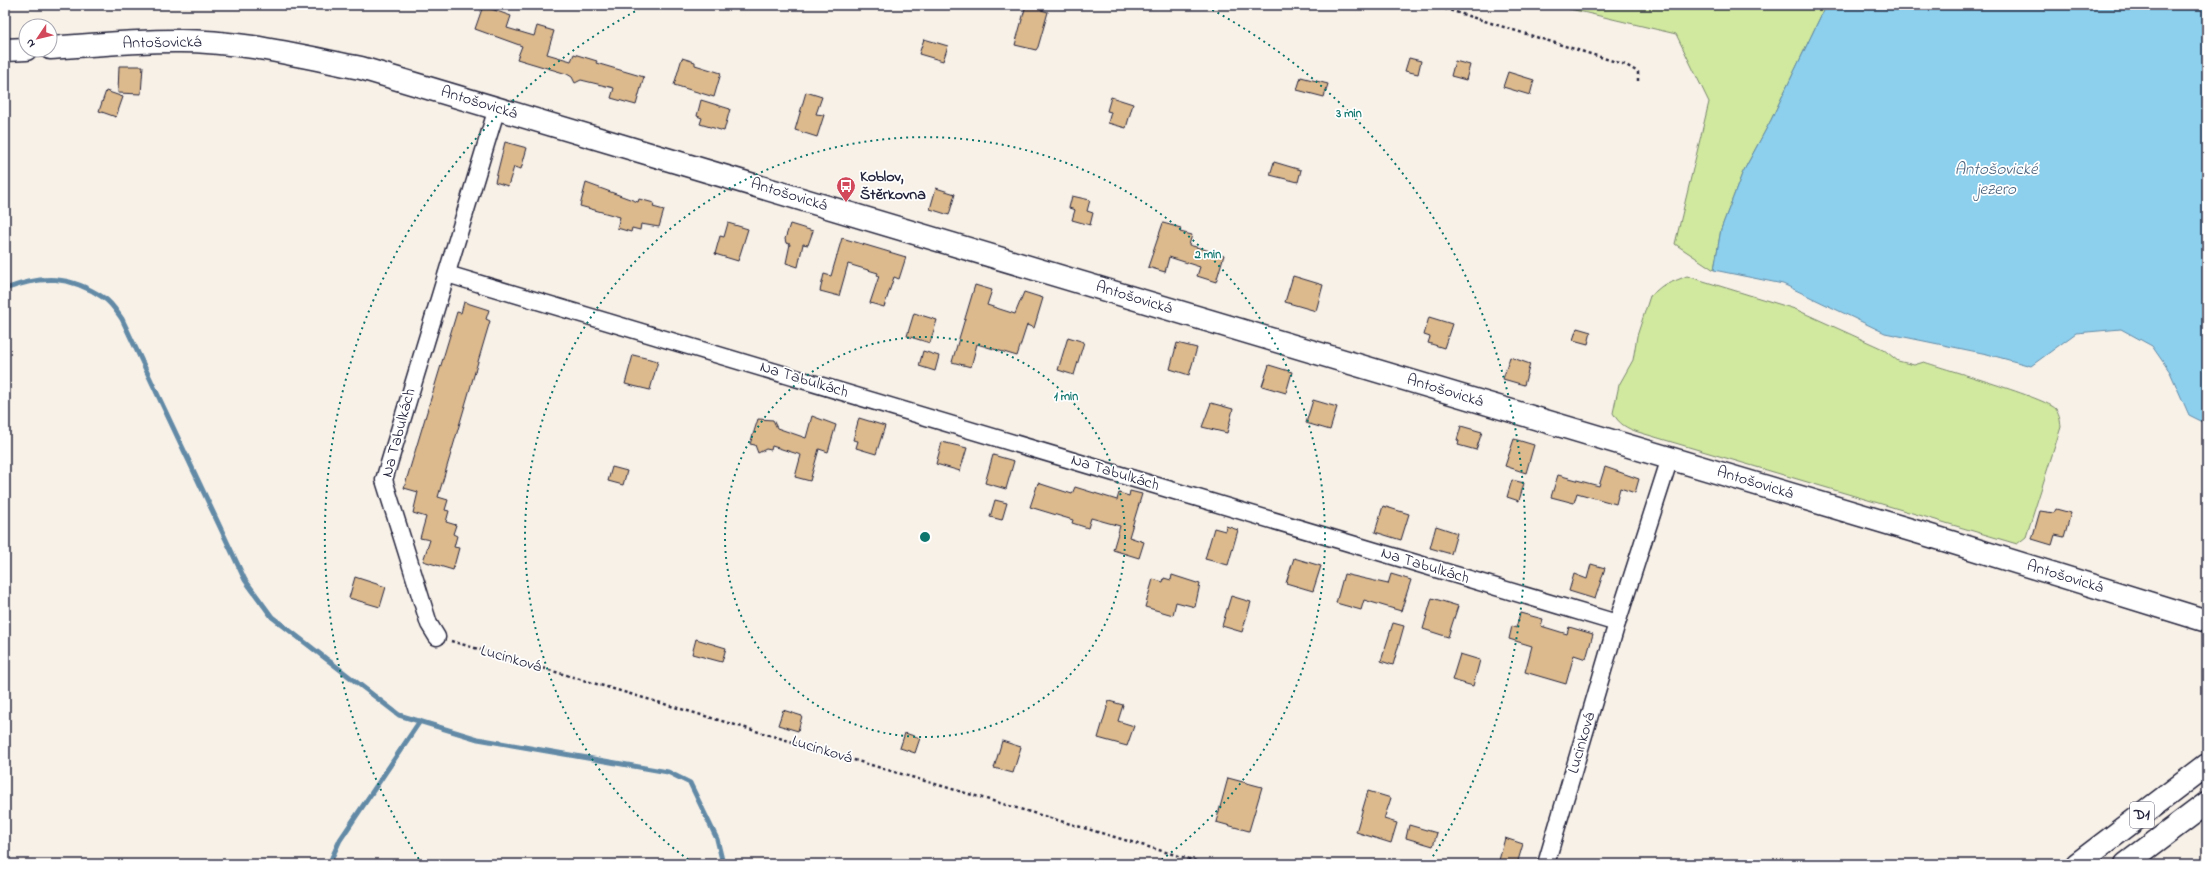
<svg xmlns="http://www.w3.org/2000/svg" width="2212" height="869" font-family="'Indie Flower',sans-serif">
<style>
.green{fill:#d0e99f;stroke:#79866d}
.water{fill:#8dd0ee;stroke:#628aa6}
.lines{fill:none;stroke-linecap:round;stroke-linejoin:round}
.stream{stroke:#628aa6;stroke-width:5}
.building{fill:#dcba8e;stroke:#22223b}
.street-casing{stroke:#22223b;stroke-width:19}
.secondary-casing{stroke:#22223b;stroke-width:25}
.highway-casing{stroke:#22223b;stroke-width:25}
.path{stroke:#22223b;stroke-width:2.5;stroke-dasharray:3 3;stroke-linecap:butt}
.street{stroke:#fff;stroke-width:16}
.secondary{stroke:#fff;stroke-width:22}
.highway{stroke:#fff;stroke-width:22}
.ring{fill:none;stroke:#0f766e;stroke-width:2;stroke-dasharray:2 4}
.labels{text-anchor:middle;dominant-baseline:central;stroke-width:3.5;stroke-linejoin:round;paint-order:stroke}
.shield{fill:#fff;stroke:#646476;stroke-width:1}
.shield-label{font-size:15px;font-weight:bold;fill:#22223b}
.street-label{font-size:16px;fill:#22223b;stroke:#fff}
.poi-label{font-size:16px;font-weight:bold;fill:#22223b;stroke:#fff;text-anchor:start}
.water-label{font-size:17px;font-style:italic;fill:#475f7a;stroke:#fff}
.centre{fill:#0f766e;stroke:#fff;stroke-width:2}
.ring-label{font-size:12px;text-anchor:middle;font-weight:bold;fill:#0f766e;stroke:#fff;stroke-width:3.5;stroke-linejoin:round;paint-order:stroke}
</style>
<rect width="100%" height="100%" fill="#f8f1e8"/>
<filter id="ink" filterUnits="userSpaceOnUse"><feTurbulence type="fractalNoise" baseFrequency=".025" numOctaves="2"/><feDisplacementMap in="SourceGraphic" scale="8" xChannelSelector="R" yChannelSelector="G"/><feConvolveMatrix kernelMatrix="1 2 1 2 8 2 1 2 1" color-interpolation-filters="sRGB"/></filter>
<g filter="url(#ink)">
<!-- green -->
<g class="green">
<path d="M 1553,5 L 1826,5 L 1771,120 L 1742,174 L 1721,229 L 1714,270 L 1675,244 L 1709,102 L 1676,34 Z"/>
<path d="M 1687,276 L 1795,309 L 1883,349 L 1898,361 L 1914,365 L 1924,362 C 1945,369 2046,398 2056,409 C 2060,415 2060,420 2061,427 L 2026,537 L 2017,544 L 1638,432 C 1626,428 1619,424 1613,413 L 1619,385 L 1633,360 L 1637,336 L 1650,296 L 1662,286 Z"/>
</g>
<!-- water -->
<path class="water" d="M 1826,5 L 2207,5 L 2207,424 L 2189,415 L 2170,372 L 2152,346 L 2121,329 L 2076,333 L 2031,366 L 1987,354 L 1885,333 L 1783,284 L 1714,270 L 1721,229 L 1742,174 L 1771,120 Z"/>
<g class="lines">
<!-- stream -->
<g class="stream">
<path d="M 5,289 C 42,275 70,275 104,298 C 111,302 117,312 122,319 L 245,580 L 272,617 L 399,715 L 478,739 L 668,772 L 690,783 L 717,839 L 723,864"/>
<path d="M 329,864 L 340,840 L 420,721"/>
</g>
</g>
<!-- building -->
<g class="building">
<path d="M 1026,5 L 1043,5 L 1041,10 L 1048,12 L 1038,47 L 1036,50 L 1015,45 Z"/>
<path d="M 483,6 L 511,16 L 507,28 L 534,36 L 537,26 L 554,31 L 547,54 L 571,61 L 574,54 L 597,61 L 596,63 L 644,77 L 636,105 L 611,98 L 614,88 L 581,80 L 575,83 L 572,77 L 567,74 L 517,59 L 522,46 L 475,29 Z"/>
<path d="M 924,39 L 948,46 L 943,61 L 919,54 Z"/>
<path d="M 682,58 L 695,62 L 695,65 L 721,73 L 714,97 L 674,85 Z"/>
<path d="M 1409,58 L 1421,61 L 1418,74 L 1405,71 Z"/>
<path d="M 1455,61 L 1470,65 L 1466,80 L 1451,76 Z"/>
<path d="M 119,66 L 143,66 L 141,94 L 118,93 Z"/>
<path d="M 1508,72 L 1534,80 L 1530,95 L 1503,87 Z"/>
<path d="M 1301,77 L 1328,84 L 1324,97 L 1297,90 Z"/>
<path d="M 106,91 L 123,97 L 116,117 L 99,111 Z"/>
<path d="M 806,92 L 822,97 L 816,114 L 824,115 L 817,137 L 795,130 Z"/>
<path d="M 1111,97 L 1133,104 L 1126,128 L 1108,123 L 1111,112 L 1107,111 Z"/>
<path d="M 701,100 L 730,109 L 724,131 L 700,124 L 702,118 L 697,116 Z"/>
<path d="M 505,142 L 527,148 L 521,169 L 514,167 L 508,186 L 495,182 Z"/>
<path d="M 1274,162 L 1301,170 L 1298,182 L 1270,175 Z"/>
<path d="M 586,183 L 638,202 L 639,199 L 654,203 L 653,207 L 664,210 L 659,227 L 641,224 L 640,230 L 632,228 L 631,232 L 617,228 L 620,217 L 580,206 Z"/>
<path d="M 936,188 L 955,194 L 949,215 L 930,209 Z"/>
<path d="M 1072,196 L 1090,200 L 1087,211 L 1093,213 L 1090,225 L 1072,220 L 1075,210 L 1069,208 Z"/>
<path d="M 728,223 L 748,229 L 738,261 L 715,254 L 720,236 L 724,237 Z"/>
<path d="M 1163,223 L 1181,228 L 1180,232 L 1192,235 L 1189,245 L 1224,255 L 1216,282 L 1197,276 L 1200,267 L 1169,257 L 1165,272 L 1148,267 Z"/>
<path d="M 790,224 L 813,231 L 808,245 L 803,244 L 798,267 L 786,263 L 790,244 L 786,243 L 785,239 Z"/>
<path d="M 842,238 L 906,257 L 899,279 L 894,277 L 884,307 L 870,303 L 879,276 L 877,275 L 878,273 L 848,264 L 839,296 L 820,291 L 824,274 L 831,276 Z"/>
<path d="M 1293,276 L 1323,285 L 1316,311 L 1285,302 Z"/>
<path d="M 975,285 L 992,290 L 987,305 L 1015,314 L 1024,292 L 1043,298 L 1034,328 L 1027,325 L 1017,356 L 977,344 L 971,367 L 952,362 Z"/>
<path d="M 464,302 L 489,310 L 486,319 L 490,321 L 438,497 L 448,500 L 445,510 L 449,511 L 446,522 L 456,525 L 453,534 L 457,536 L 454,547 L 459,548 L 453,570 L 423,561 L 430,540 L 420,538 L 426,517 L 413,513 L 418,492 L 404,488 L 457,312 L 461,313 Z"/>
<path d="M 914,313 L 937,320 L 930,343 L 907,336 Z"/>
<path d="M 1429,317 L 1452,324 L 1444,348 L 1428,343 L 1430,337 L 1424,335 Z"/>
<path d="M 1577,328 L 1591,332 L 1588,344 L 1573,340 Z"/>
<path d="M 1068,337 L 1084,342 L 1074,375 L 1058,370 Z"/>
<path d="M 1177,343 L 1197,348 L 1189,375 L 1170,369 Z"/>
<path d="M 923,351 L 939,356 L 935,371 L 919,366 Z"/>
<path d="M 633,355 L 658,361 L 650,390 L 625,384 Z"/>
<path d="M 1510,357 L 1530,364 L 1524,385 L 1503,379 Z"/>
<path d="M 1269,365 L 1292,372 L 1286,393 L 1262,386 Z"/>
<path d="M 1313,400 L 1337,407 L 1330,430 L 1306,423 Z"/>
<path d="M 1211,403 L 1233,409 L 1227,433 L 1202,427 Z"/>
<path d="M 812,416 L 836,425 L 828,452 L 819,449 L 810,481 L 795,477 L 801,455 L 772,446 L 771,450 L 766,449 L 758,453 L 755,445 L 750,444 L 758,419 L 773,420 L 777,428 L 806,438 Z"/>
<path d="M 859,418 L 885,426 L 876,454 L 856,448 L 858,441 L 853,440 Z"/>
<path d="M 1461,426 L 1482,432 L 1476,450 L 1458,445 L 1459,441 L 1457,440 Z"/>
<path d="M 1514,439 L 1534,445 L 1526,473 L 1505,466 Z"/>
<path d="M 942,442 L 967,448 L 960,471 L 936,464 Z"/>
<path d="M 993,455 L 1014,461 L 1006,489 L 985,483 Z"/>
<path d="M 612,467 L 627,471 L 623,485 L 608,481 Z"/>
<path d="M 1605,467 L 1639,479 L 1635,493 L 1620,488 L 1616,504 L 1577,493 L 1574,503 L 1551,497 L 1558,475 L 1599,486 Z"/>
<path d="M 1512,480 L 1524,483 L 1519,501 L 1507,497 Z"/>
<path d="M 1038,483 L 1072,494 L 1075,487 L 1117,500 L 1119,493 L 1129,496 L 1130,491 L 1142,494 L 1129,537 L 1144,542 L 1139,558 L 1113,550 L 1120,526 L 1091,518 L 1088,528 L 1072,523 L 1073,520 L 1030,507 Z"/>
<path d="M 995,500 L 1007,503 L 1002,520 L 990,517 Z"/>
<path d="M 1383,506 L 1409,514 L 1401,540 L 1375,532 Z"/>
<path d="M 2056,509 L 2071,513 L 2064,537 L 2055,535 L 2052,545 L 2032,539 L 2040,511 L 2054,513 Z"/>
<path d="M 1226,526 L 1238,530 L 1228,565 L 1205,559 L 1214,528 L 1225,531 Z"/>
<path d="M 1436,526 L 1457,533 L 1451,554 L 1430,548 Z"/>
<path d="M 1294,558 L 1321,566 L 1313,591 L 1286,583 Z"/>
<path d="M 1591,564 L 1605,568 L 1595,599 L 1569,591 L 1574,574 L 1587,579 Z"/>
<path d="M 1344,574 L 1388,584 L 1391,574 L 1411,580 L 1401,611 L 1364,600 L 1361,610 L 1336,603 Z"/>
<path d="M 1172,575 L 1200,584 L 1195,607 L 1176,602 L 1173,615 L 1145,607 L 1153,579 L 1163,582 L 1164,578 L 1171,580 Z"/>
<path d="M 355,577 L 386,587 L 380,607 L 349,598 Z"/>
<path d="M 1231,596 L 1251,602 L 1242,632 L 1222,626 Z"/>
<path d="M 1432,598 L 1458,606 L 1448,637 L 1423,629 Z"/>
<path d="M 1520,613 L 1543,619 L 1541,626 L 1567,634 L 1569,627 L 1593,634 L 1586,659 L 1574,655 L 1566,684 L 1525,672 L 1532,646 L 1509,639 L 1512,626 L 1516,628 Z"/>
<path d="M 1393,623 L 1404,626 L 1393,665 L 1381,661 Z"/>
<path d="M 696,639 L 726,648 L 722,662 L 692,654 Z"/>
<path d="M 1460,654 L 1480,660 L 1473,686 L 1452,680 Z"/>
<path d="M 1109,701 L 1123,705 L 1118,721 L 1134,726 L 1127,746 L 1098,738 Z"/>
<path d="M 783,710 L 802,716 L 798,731 L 778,725 Z"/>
<path d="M 905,733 L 920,738 L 915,753 L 900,748 Z"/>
<path d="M 1002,741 L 1021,747 L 1013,773 L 994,768 Z"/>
<path d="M 1228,778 L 1262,787 L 1249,831 L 1216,822 Z"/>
<path d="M 1368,791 L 1391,798 L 1384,819 L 1397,823 L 1391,843 L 1356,832 Z"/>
<path d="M 1409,825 L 1437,833 L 1433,846 L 1406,838 Z"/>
<path d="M 1505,838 L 1523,844 L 1517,864 L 1498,864 Z"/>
</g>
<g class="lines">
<defs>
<g id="street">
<path d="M 447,274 L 1617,623 L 1670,458"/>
<path d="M 437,637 L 429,624 L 384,480 L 497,108"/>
<path d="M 1546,864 L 1617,623"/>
</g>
<g id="secondary">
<path d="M 50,48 C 91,45 133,41 175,41 C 237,40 300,56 361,68 L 1941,539 L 2207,621"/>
<path d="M 5,50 L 26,49"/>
</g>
<g id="highway">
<path d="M 2077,864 L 2207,765"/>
<path d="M 2126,864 L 2207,803"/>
</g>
</defs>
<!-- street casing -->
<use href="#street" class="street-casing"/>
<!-- secondary casing -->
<use href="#secondary" class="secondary-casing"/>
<!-- highway casing -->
<use href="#highway" class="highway-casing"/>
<!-- path -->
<g class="path">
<path d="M 1433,5 L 1626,65 L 1638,72 L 1638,81"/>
<path d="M 451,641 L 1206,864"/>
</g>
<!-- street -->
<use href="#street" class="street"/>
<!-- secondary -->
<use href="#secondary" class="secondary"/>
<!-- highway -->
<use href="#highway" class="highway"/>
</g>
</g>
<!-- distance rings -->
<g class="ring">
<circle cx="925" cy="537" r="200"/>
<path d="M693 863A400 400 0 1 1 1157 863"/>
<path d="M422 864A600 600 0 0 1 643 7M1207 7A600 600 0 0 1 1428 864"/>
</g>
<!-- icons -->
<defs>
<symbol id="bus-pin" viewBox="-11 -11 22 30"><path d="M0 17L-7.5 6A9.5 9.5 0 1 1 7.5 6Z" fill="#d1495b" stroke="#fff"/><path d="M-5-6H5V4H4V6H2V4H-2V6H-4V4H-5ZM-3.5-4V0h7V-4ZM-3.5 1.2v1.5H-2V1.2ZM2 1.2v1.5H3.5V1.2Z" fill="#fff"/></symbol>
</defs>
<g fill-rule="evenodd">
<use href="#bus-pin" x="835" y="175" width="22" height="30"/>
</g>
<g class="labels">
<!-- shield labels -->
<rect class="shield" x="2130" y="802" width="24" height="26" rx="3"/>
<g class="shield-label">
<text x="2142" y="815">D1</text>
</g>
<!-- street labels -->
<g class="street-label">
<text transform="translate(162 43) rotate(-1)">Antošovická</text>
<text transform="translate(479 103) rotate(17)">Antošovická</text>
<text transform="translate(789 195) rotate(17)">Antošovická</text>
<text transform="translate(1134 298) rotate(17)">Antošovická</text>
<text transform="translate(804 380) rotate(17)">Na Tabulkách</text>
<text transform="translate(1445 391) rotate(17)">Antošovická</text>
<text transform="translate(399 433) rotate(-75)">Na Tabulkách</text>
<text transform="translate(1115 473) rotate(17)">Na Tabulkách</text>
<text transform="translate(1755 483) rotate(17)">Antošovická</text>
<text transform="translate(1425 566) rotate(17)">Na Tabulkách</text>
<text transform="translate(2065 577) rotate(17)">Antošovická</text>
<text transform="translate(511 659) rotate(16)">Lucinková</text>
<text transform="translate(1582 743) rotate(-74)">Lucinková</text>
<text transform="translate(822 750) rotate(17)">Lucinková</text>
</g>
<!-- poi labels -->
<g class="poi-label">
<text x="860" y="177">Koblov,<tspan x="860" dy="18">Štěrkovna</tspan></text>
</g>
<!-- water labels -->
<g class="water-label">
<text x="1996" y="169">Antošovické<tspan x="1996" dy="20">jezero</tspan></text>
</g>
</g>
<circle cx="925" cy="537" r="6" class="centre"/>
<g class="ring-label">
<text x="1349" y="117">3 min</text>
<text x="1208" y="258">2 min</text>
<text x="1066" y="400">1 min</text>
</g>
<!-- margin -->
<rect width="2212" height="869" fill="none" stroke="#fff" stroke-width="20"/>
<rect x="10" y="10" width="2192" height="849" fill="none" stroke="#22223b" stroke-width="1.5" filter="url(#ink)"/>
<!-- north arrow -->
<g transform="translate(38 38) rotate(235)"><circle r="19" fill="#ffffff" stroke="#a7a7b1"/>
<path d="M0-3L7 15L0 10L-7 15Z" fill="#d1495b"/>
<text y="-6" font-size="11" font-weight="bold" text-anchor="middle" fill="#22223b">N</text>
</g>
</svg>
